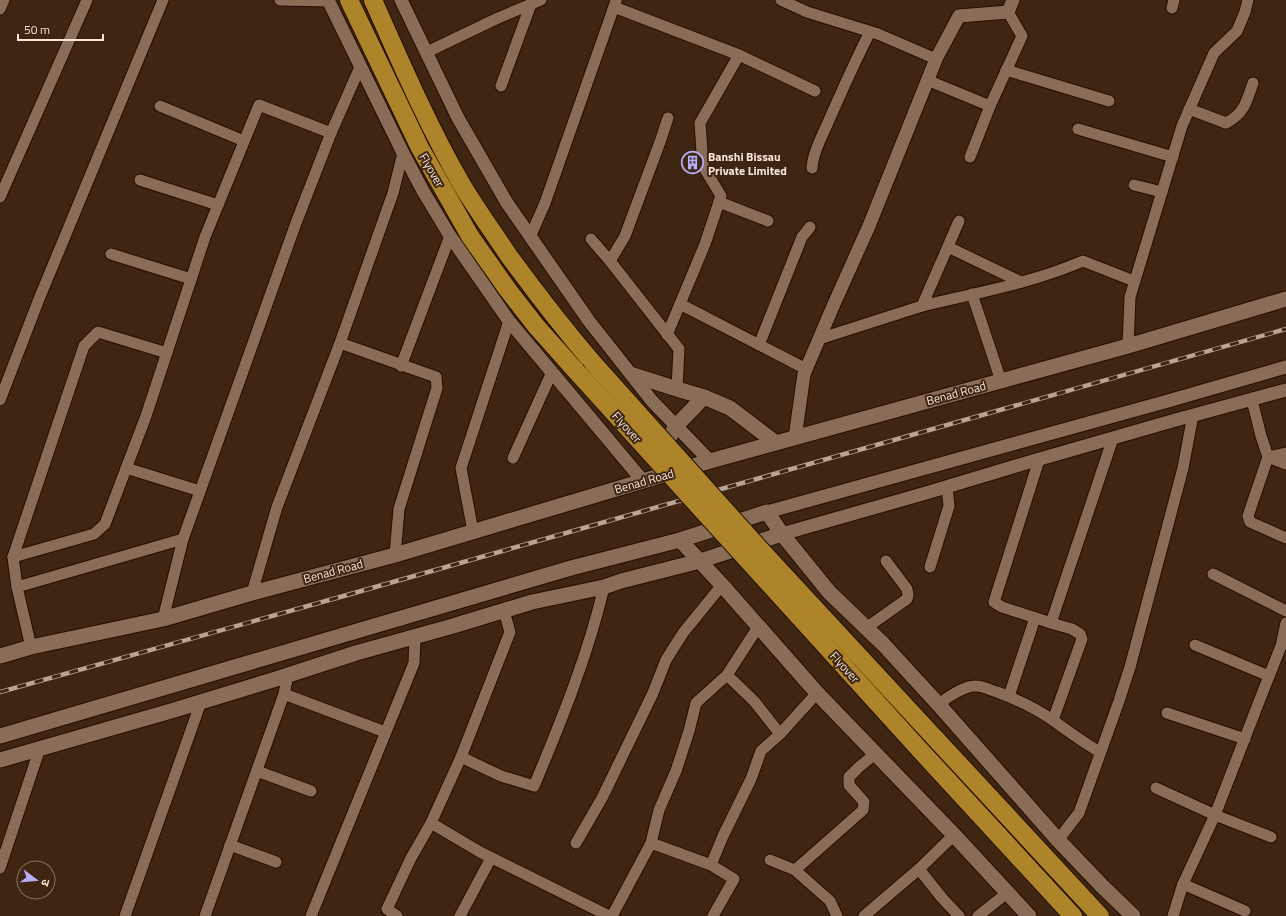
<svg xmlns="http://www.w3.org/2000/svg" width="1286" height="916" font-family="'Titillium Web','Noto Sans Devanagari',sans-serif">
<style>
.building{fill:#deb5ac}
.lines{fill:none;stroke-linecap:round;stroke-linejoin:round}
.minor-casing{stroke:#240e00;stroke-width:13}
.tertiary-casing{stroke:#240e00;stroke-width:15}
.secondary-casing{stroke:#240e00;stroke-width:17}
.trunk-casing{stroke:#240e00;stroke-width:20}
.minor{stroke:#8a6d57;stroke-width:11}
.tertiary{stroke:#8a6d57;stroke-width:13}
.secondary{stroke:#8a6d57;stroke-width:15}
.trunk{stroke:#ae842a;stroke-width:18}
.rail-casing{stroke:#b9a596;stroke-width:4.5}
.rail{stroke:#3f2612;stroke-width:3;stroke-dasharray:9;stroke-linecap:butt}
.trunk-bridge-casing{stroke:#240e00;stroke-width:20;stroke-linecap:butt}
.trunk-bridge{stroke:#ae842a;stroke-width:18}
.labels{text-anchor:middle;dominant-baseline:central;stroke-width:4;stroke-linejoin:round;paint-order:stroke}
.poi-label{font-size:12px;font-weight:bold;fill:#f8e7db;stroke:#3f2612;text-anchor:start}
.street-label{font-size:12px;fill:#f8e7db;stroke:#3f2612}
</style>
<rect width="100%" height="100%" fill="#3f2612"/>
<!-- building -->
<path class="building" d="M 687,156 L 701,160 L 698,170 L 684,166 Z"/>
<g class="lines">
<defs>
<g id="minor">
<path d="M 280,0 L 329,1"/>
<path d="M 781,0 L 807,12 L 878,34 L 936,59"/>
<path d="M 614,7 L 739,55 L 700,123 L 703,166 L 721,196 L 705,244 L 667,335"/>
<path d="M 1172,8 L 1174,0"/>
<path d="M 0,9 L 4,0"/>
<path d="M 427,52 L 498,18 L 541,0"/>
<path d="M 739,55 L 815,91"/>
<path d="M 1006,70 L 1109,101"/>
<path d="M 927,80 L 990,106 L 1022,36 L 1008,12"/>
<path d="M 501,86 L 531,4"/>
<path d="M 160,106 L 244,141"/>
<path d="M 1189,109 L 1226,123 C 1244,114 1247,101 1253,83"/>
<path d="M 668,118 L 660,142 L 625,236 L 610,261 L 679,349 L 677,389"/>
<path d="M 1078,129 L 1173,157"/>
<path d="M 970,157 L 990,106"/>
<path d="M 812,168 C 813,154 820,140 826,127 C 840,95 854,63 870,32"/>
<path d="M 140,180 L 218,205"/>
<path d="M 1134,185 L 1162,192"/>
<path d="M 0,197 L 87,0"/>
<path d="M 719,202 L 768,221"/>
<path d="M 530,237 L 545,203 L 616,1"/>
<path d="M 591,239 L 610,261"/>
<path d="M 948,247 L 1021,282"/>
<path d="M 111,254 L 191,279"/>
<path d="M 972,294 L 1001,381"/>
<path d="M 680,304 L 806,369"/>
<path d="M 922,306 C 976,293 1032,283 1083,261 L 1134,281"/>
<path d="M 819,339 L 922,306 L 959,221"/>
<path d="M 340,343 L 436,377 L 437,388 L 399,509 L 395,555"/>
<path d="M 759,345 L 802,237 L 810,227"/>
<path d="M 1128,346 L 1130,297 L 1182,126 L 1214,53 L 1237,31 L 1245,12 L 1248,0"/>
<path d="M 401,366 L 450,236"/>
<path d="M 0,400 L 39,299 L 163,0"/>
<path d="M 1252,400 L 1261,436 L 1268,457 L 1248,516 L 1250,522 L 1286,538"/>
<path d="M 1268,457 L 1286,464"/>
<path d="M 1268,457 L 1286,453"/>
<path d="M 513,458 L 552,372"/>
<path d="M 1039,460 L 994,602 L 1002,607 L 1051,623 L 1113,438"/>
<path d="M 126,468 L 200,491"/>
<path d="M 473,531 L 461,468 L 509,321"/>
<path d="M 13,557 L 94,534 L 105,524 L 146,416 L 205,237 L 259,105 L 331,133"/>
<path d="M 930,567 L 949,506 L 947,487"/>
<path d="M 1213,574 L 1286,611"/>
<path d="M 17,587 L 183,539"/>
<path d="M 252,593 L 277,507 L 340,343 L 393,193 L 403,153"/>
<path d="M 504,611 L 510,632 L 461,757 L 501,776 L 534,786 C 561,722 588,655 604,587"/>
<path d="M 163,619 L 183,539 L 296,223 L 331,133 L 360,67"/>
<path d="M 1051,623 L 1072,629 L 1080,634 L 1082,639 L 1053,720"/>
<path d="M 866,628 L 907,599 L 908,595 L 907,589 L 886,561"/>
<path d="M 1195,645 L 1269,676"/>
<path d="M 31,647 L 17,587 L 13,557 L 84,346 L 98,332 L 167,353"/>
<path d="M 727,675 L 754,701 L 780,734"/>
<path d="M 284,694 L 385,732"/>
<path d="M 1009,696 L 1035,618"/>
<path d="M 939,705 C 945,698 966,685 976,686 C 983,686 990,690 997,692 C 1016,699 1037,709 1054,721 C 1069,732 1084,743 1100,752"/>
<path d="M 1167,713 L 1245,739"/>
<path d="M 461,757 L 431,823 L 480,852 L 609,916"/>
<path d="M 257,771 L 311,791"/>
<path d="M 1156,788 L 1215,815 L 1271,837"/>
<path d="M 954,835 L 919,869 L 942,898 L 959,916"/>
<path d="M 1058,840 L 1079,813 L 1119,701 L 1130,667 L 1165,536 L 1183,468 L 1193,415"/>
<path d="M 576,843 L 602,798 L 653,693 L 666,660 L 683,633 L 722,585"/>
<path d="M 651,843 L 659,810 L 676,771 L 689,731 L 696,703 L 727,675 L 758,627"/>
<path d="M 230,845 L 276,862"/>
<path d="M 770,860 L 795,870"/>
<path d="M 711,865 L 723,836 L 751,779 L 761,751 L 780,734 L 817,693"/>
<path d="M 0,868 L 40,748"/>
<path d="M 1183,884 L 1245,911"/>
<path d="M 125,916 L 201,702"/>
<path d="M 205,916 L 284,694 L 288,675"/>
<path d="M 311,916 L 414,663 L 415,637"/>
<path d="M 397,916 L 387,909 L 411,858 L 431,823"/>
<path d="M 460,916 L 491,858"/>
<path d="M 612,916 L 651,843 L 711,865 L 734,879 L 713,916"/>
<path d="M 837,916 L 830,901 L 795,870 L 863,810 L 864,802 L 849,785 L 849,777 L 859,767 L 875,754"/>
<path d="M 864,916 L 919,869"/>
<path d="M 978,916 L 1007,893"/>
<path d="M 1173,916 L 1183,884 L 1215,815 L 1262,694 L 1281,646 L 1286,623"/>
</g>
<g id="tertiary">
<path d="M 328,0 L 403,153 L 423,191 L 450,236 L 509,321 L 643,481"/>
<path d="M 401,0 L 458,118 L 507,203 L 589,321 L 652,401 L 710,461"/>
<path d="M 795,438 L 804,374 L 834,304 L 869,226 L 936,59 L 959,16 L 1008,12 L 1013,0"/>
<path d="M 767,512 L 1168,401 L 1286,367"/>
<path d="M 782,534 L 926,493 L 1026,463 L 1172,421 L 1286,390"/>
</g>
<g id="secondary">
<path d="M 633,375 L 677,389 L 704,397 L 730,408 L 776,443"/>
<path d="M 660,453 L 676,426 L 704,397"/>
<path d="M 680,540 L 722,585 L 817,693 L 954,835 L 1029,916"/>
<path d="M 0,656 L 31,647 L 163,619 L 252,593 L 395,555 L 710,461 L 1128,346 L 1286,299"/>
<path d="M 0,736 L 571,568 L 680,540 L 767,512 L 782,534 L 829,592 L 883,644 L 939,705 L 1058,840 L 1103,887 L 1133,916"/>
<path d="M 0,760 L 171,711 L 276,679 L 356,653 L 453,626 L 532,602 L 604,587 L 621,581 L 700,561 L 782,534"/>
</g>
<g id="trunk">
<path d="M 349,0 L 420,148 L 470,236 L 508,290 L 536,326 L 576,371"/>
<path d="M 373,0 C 401,63 428,126 462,185 C 477,210 493,232 509,256 C 536,293 563,328 593,363"/>
<path d="M 934,737 L 1100,916"/>
<path d="M 919,749 L 1073,916"/>
</g>
</defs>
<!-- minor casing -->
<use href="#minor" class="minor-casing"/>
<!-- tertiary casing -->
<use href="#tertiary" class="tertiary-casing"/>
<!-- secondary casing -->
<use href="#secondary" class="secondary-casing"/>
<!-- trunk casing -->
<use href="#trunk" class="trunk-casing"/>
<!-- minor -->
<use href="#minor" class="minor"/>
<!-- tertiary -->
<use href="#tertiary" class="tertiary"/>
<!-- secondary -->
<use href="#secondary" class="secondary"/>
<!-- trunk -->
<use href="#trunk" class="trunk"/>
<defs>
<path id="rail" d="M 0,692 L 340,597 L 1286,329"/>
</defs>
<!-- rail casing -->
<use href="#rail" class="rail-casing"/>
<!-- rail -->
<use href="#rail" class="rail"/>
<defs>
<g id="trunk-bridge">
<path d="M 593,363 L 757,546 L 934,737"/>
<path d="M 576,371 L 919,749"/>
</g>
</defs>
<!-- trunk-bridge casing -->
<use href="#trunk-bridge" class="trunk-bridge-casing"/>
<!-- trunk-bridge -->
<use href="#trunk-bridge" class="trunk-bridge"/>
</g>
<!-- icons -->
<defs>
<symbol id="building-ring" viewBox="-11 -11 22 22"><circle r="9.5" fill="#3f2612" stroke="#b6acf8" stroke-width="1.5"/><path d="M-4-6H4V6H1V3H-1V6H-4ZM-2.5-4.3h1.7v1.8h-1.7ZM.8-4.3h1.7v1.8H.8ZM-2.5-1h1.7V.8h-1.7ZM.8-1h1.7V.8H.8Z" fill="#b6acf8"/></symbol>
</defs>
<g fill-rule="evenodd">
<use href="#building-ring" x="680" y="150" width="25" height="25"/>
</g>
<g class="labels">
<!-- poi labels -->
<g class="poi-label">
<text x="708" y="156">Banshi Bissau<tspan x="708" dy="14">Private Limited</tspan></text>
</g>
<!-- street labels -->
<g class="street-label">
<text transform="translate(432 170) rotate(60)">Flyover</text>
<text transform="translate(956 393) rotate(-15)">Benad Road</text>
<text transform="translate(627 427) rotate(48)">Flyover</text>
<text transform="translate(644 481) rotate(-16)">Benad Road</text>
<text transform="translate(333 571) rotate(-15)">Benad Road</text>
<text transform="translate(845 667) rotate(48)">Flyover</text>
</g>
</g>
<!-- north arrow -->
<g transform="translate(36 880) rotate(106)"><circle r="19" fill="#3f2612" stroke="#897362"/>
<path d="M0-3L7 15L0 10L-7 15Z" fill="#b6acf8"/>
<text y="-6" font-size="11" font-weight="bold" text-anchor="middle" fill="#f8e7db">उ</text>
</g>
<!-- scale -->
<path d="M18 34v6h85v-6" fill="none" stroke="#f8e7db" stroke-width="2"/>
<text x="24" y="34" font-size="12" fill="#f8e7db" stroke="#3f2612" stroke-width="3" paint-order="stroke">50 m</text>
</svg>
